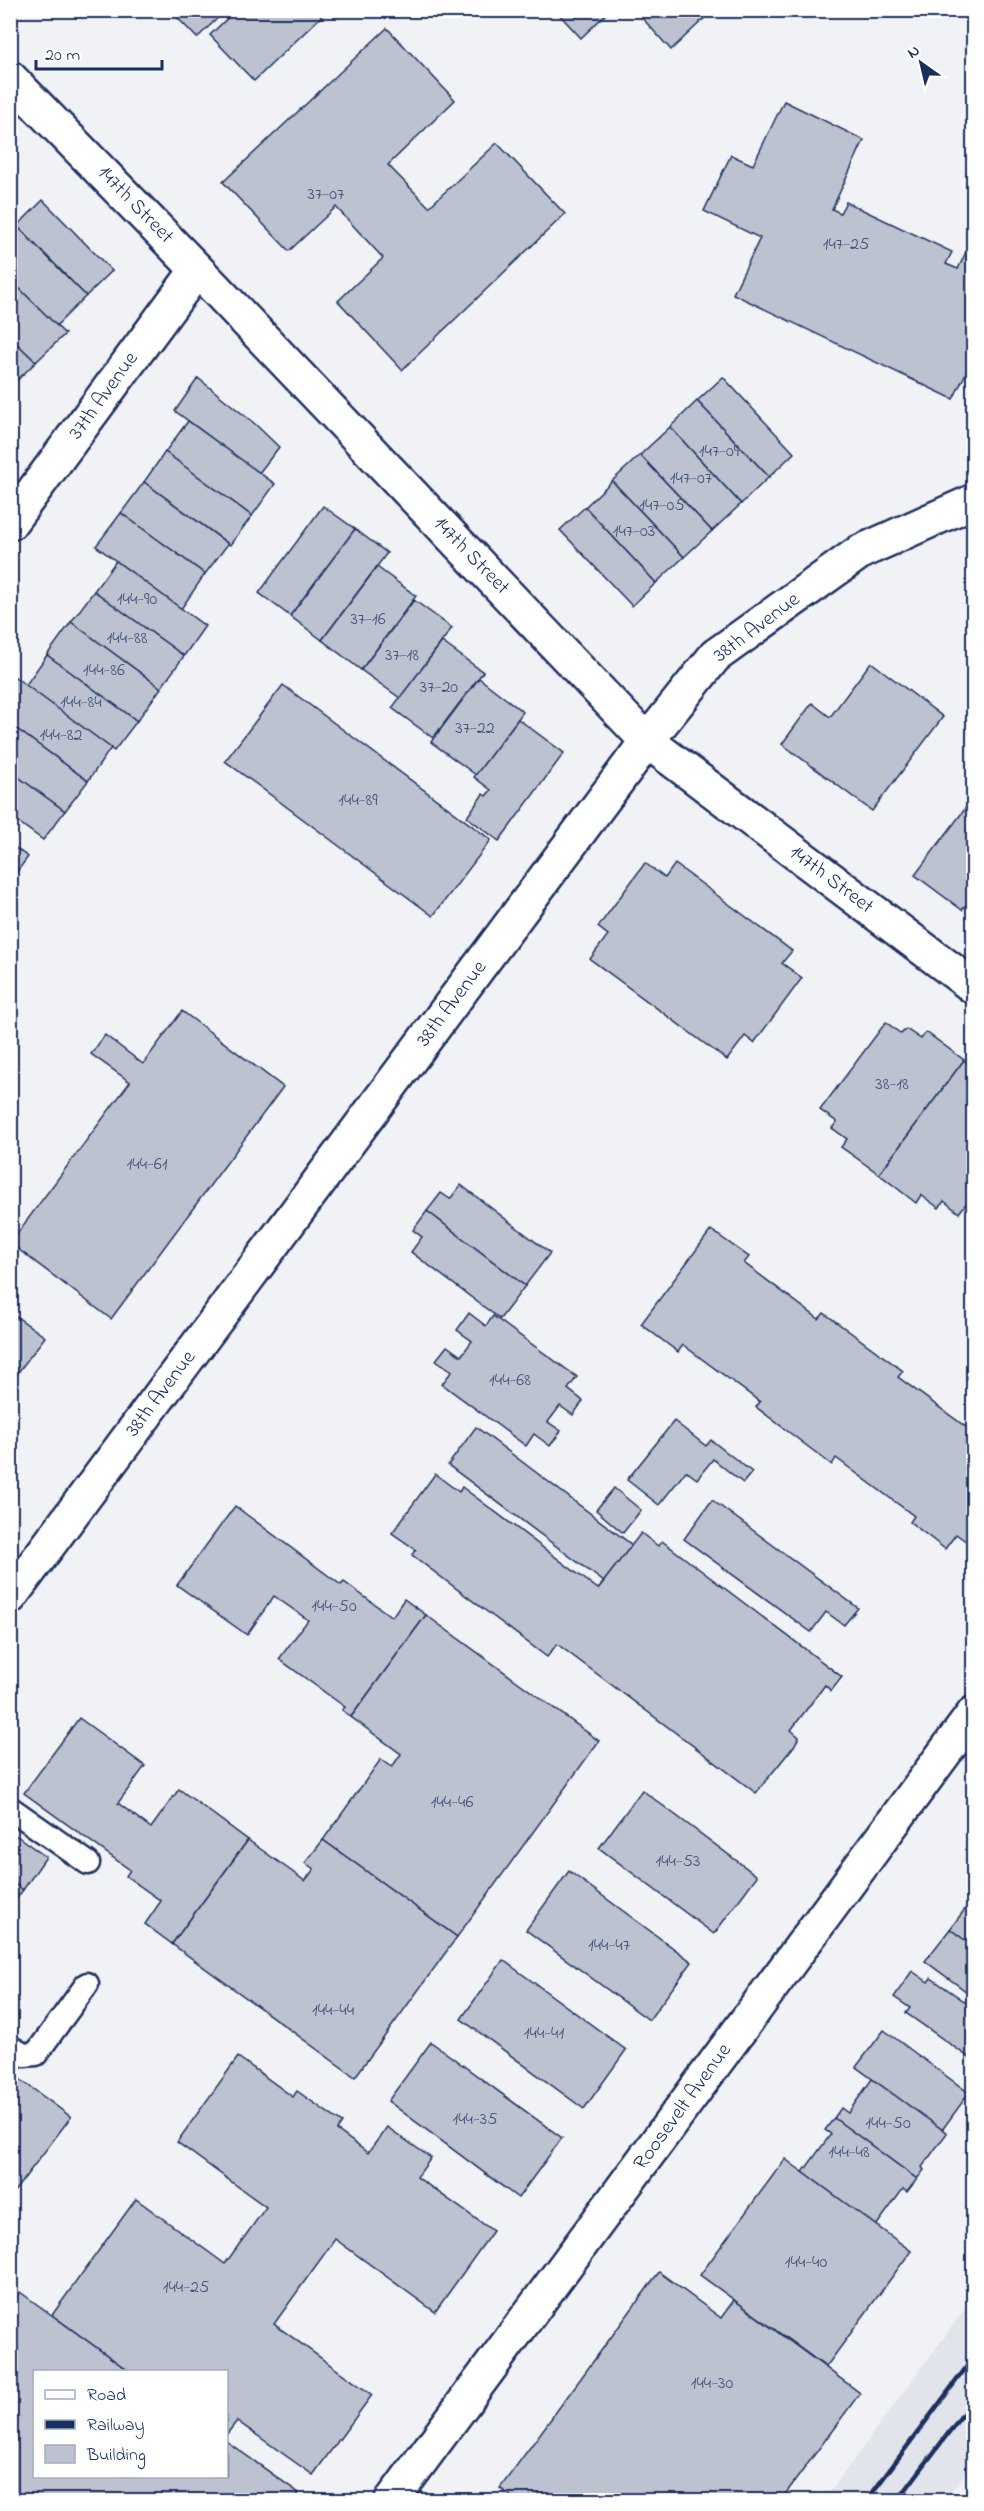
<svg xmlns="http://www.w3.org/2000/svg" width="984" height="2511" font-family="'Indie Flower',sans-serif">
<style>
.built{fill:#e1e4ea}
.building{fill:#bcc2d0;stroke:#1b2f5e;stroke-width:1.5}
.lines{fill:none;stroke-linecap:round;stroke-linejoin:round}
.service-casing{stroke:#1b2f5e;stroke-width:27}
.minor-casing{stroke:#1b2f5e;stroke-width:38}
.tertiary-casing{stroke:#1b2f5e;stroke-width:38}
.service{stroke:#fff;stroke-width:22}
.minor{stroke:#fff;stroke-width:33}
.tertiary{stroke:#fff;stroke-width:33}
.rail{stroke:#1b2f5e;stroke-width:4.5}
.labels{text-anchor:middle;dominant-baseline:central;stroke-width:5;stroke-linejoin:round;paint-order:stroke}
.number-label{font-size:18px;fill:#43547a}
.street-label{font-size:21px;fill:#1b2f5e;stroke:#fff}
</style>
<rect width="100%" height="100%" fill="#f1f2f5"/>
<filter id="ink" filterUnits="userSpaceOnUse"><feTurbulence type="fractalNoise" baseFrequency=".0167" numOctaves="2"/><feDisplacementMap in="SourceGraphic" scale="12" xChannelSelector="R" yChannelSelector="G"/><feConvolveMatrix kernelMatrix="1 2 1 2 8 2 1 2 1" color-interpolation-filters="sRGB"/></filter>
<g filter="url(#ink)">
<!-- built -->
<path class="built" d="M 973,2298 L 973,2463 L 945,2500 L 824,2500 Z"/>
<!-- building -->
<g class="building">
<path d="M 170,10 L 226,10 L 197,38 Z"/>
<path d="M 236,10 L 241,12 L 328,10 L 254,81 L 210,35 Z"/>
<path d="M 555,10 L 610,10 L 581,38 Z"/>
<path d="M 635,10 L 713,10 L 671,50 Z"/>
<path d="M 387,28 L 455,100 L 388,165 L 429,207 L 497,143 L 565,214 L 402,370 L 338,301 L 383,258 L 336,207 L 289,251 L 223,182 Z"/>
<path d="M 784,101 L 864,140 L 832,209 L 840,213 L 846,202 L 952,252 L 946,264 L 958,269 L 974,235 L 974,357 L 953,399 L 733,294 L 760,238 L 704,211 L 731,155 L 753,165 Z"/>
<path d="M 43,200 L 112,271 L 86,296 L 17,226 Z"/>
<path d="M 13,222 L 86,296 L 56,326 L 10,279 L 10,225 Z"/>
<path d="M 10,279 L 65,334 L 36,362 L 10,337 Z"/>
<path d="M 10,337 L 36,362 L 10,387 Z"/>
<path d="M 723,377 L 794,453 L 769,477 L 697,401 Z"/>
<path d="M 198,378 L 255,424 L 279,447 L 259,473 L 175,411 Z"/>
<path d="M 697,401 L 769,477 L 741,504 L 670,427 Z"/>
<path d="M 188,421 L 275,484 L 252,516 L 165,452 Z"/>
<path d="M 670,427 L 741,504 L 712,531 L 640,455 Z"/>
<path d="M 165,452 L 252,516 L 230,545 L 144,482 Z"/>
<path d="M 640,455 L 712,531 L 684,557 L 612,481 Z"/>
<path d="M 612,481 L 684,557 L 656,583 L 585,507 Z"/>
<path d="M 144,482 L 228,544 L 205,574 L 121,513 Z"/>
<path d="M 323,506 L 355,529 L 290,616 L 259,593 Z"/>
<path d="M 585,507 L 656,583 L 632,606 L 560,530 Z"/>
<path d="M 121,513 L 205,574 L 181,609 L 96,546 Z"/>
<path d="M 355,529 L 387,553 L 322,640 L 290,616 Z"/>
<path d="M 116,561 L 205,626 L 184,656 L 94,591 Z"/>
<path d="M 377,567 L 416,596 L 361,670 L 322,640 Z"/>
<path d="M 94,591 L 184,656 L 161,688 L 71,622 Z"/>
<path d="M 414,600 L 452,628 L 400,698 L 361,670 Z"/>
<path d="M 71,622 L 161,688 L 137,721 L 47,655 Z"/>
<path d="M 442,642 L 483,672 L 433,738 L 392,708 Z"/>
<path d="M 47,655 L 137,721 L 114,751 L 25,686 Z"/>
<path d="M 871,662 L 943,717 L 872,811 L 782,744 L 812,703 L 830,717 Z"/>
<path d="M 15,677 L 111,748 L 88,781 L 10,724 L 10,683 Z"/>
<path d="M 479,678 L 523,712 L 476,775 L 431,742 Z"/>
<path d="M 283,685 L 491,840 L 433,916 L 225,761 Z"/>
<path d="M 518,719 L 564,753 L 499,841 L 467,817 L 483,794 L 486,796 L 491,790 L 474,777 Z"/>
<path d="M 10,724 L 88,781 L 65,811 L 10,771 Z"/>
<path d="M 10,771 L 65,811 L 43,840 L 10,816 Z"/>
<path d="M 974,797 L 974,864 L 971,867 L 974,869 L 974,895 L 962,910 L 915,875 Z"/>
<path d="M 10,844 L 28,857 L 10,881 Z"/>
<path d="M 645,863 L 665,878 L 675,864 L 792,951 L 782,963 L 802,978 L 754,1043 L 745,1036 L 727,1060 L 590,959 L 608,935 L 598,927 Z"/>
<path d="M 182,1011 L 283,1087 L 111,1319 L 10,1243 L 130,1082 L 91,1054 L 105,1035 L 143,1064 Z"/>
<path d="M 886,1022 L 901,1034 L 906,1029 L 921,1039 L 926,1032 L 964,1060 L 879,1174 L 841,1147 L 847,1139 L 832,1128 L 837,1122 L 820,1110 Z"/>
<path d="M 964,1060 L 974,1068 L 974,1193 L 959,1213 L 944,1201 L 939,1208 L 921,1195 L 916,1203 L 879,1174 Z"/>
<path d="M 461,1185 L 550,1253 L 525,1286 L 427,1211 L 441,1193 L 450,1199 Z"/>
<path d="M 427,1211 L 525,1286 L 500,1319 L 411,1252 L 422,1237 L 413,1230 Z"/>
<path d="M 711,1230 L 749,1257 L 744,1263 L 819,1319 L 824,1313 L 903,1371 L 898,1377 L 974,1433 L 974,1547 L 956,1534 L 945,1549 L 910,1522 L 914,1516 L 836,1458 L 832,1465 L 756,1407 L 760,1402 L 683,1345 L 678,1352 L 641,1324 Z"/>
<path d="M 10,1312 L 45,1337 L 16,1375 L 10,1371 Z"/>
<path d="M 469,1313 L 486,1326 L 493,1316 L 577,1377 L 568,1389 L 583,1401 L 573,1415 L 560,1406 L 548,1422 L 561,1431 L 550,1446 L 534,1434 L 526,1446 L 442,1384 L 452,1371 L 436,1360 L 447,1346 L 461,1356 L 472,1341 L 457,1330 Z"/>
<path d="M 674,1421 L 706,1446 L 711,1440 L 752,1472 L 743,1483 L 713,1459 L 697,1479 L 686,1471 L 659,1505 L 627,1480 Z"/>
<path d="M 476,1427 L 632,1545 L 604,1582 L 448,1465 Z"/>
<path d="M 435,1474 L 459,1492 L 462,1487 L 598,1589 L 641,1533 L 658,1546 L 662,1541 L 842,1677 L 831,1691 L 825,1685 L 791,1730 L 799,1737 L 794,1746 L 756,1793 L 557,1644 L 547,1657 L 412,1555 L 416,1550 L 392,1533 Z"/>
<path d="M 614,1488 L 641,1510 L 623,1533 L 596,1510 Z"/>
<path d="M 712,1500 L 858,1608 L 844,1625 L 826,1612 L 811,1632 L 684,1539 Z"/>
<path d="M 235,1506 L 341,1585 L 344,1582 L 392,1617 L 404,1599 L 426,1615 L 351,1717 L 342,1710 L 345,1707 L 279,1659 L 308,1620 L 274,1596 L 247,1635 L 177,1585 Z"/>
<path d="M 426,1615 L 599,1741 L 457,1937 L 323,1840 L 381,1759 L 392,1767 L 401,1754 L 351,1717 Z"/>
<path d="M 79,1718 L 145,1766 L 118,1803 L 151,1828 L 179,1789 L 248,1840 L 172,1944 L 145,1924 L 161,1901 L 126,1876 L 130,1870 L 24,1793 Z"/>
<path d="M 642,1790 L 757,1876 L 714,1934 L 599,1848 Z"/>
<path d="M 10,1831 L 46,1857 L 23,1890 L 10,1881 Z"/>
<path d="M 248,1840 L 305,1881 L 314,1869 L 305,1863 L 323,1840 L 457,1937 L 355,2077 L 172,1944 Z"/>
<path d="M 569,1871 L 692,1962 L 649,2020 L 526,1930 Z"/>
<path d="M 10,1881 L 23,1890 L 10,1907 Z"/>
<path d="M 974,1897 L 974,1947 L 950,1929 Z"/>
<path d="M 950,1929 L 974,1947 L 974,1997 L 925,1961 Z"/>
<path d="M 503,1960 L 626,2050 L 584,2109 L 461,2019 Z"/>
<path d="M 912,1971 L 928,1982 L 931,1978 L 974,2008 L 974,2061 L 906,2013 L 910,2008 L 894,1997 Z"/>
<path d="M 884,2030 L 969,2093 L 942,2130 L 856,2067 Z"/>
<path d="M 431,2042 L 562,2138 L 518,2198 L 388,2101 Z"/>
<path d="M 238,2057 L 293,2097 L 297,2091 L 342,2123 L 337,2130 L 368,2153 L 387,2127 L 431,2158 L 417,2177 L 493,2231 L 435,2312 L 335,2239 L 274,2324 L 372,2395 L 313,2475 L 237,2421 L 226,2435 L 226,2372 L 130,2372 L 52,2315 L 136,2199 L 225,2264 L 266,2207 L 177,2142 Z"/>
<path d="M 10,2072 L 71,2117 L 10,2197 Z"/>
<path d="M 872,2079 L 947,2133 L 922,2167 L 924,2170 L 917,2179 L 834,2118 L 841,2108 L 848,2113 Z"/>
<path d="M 834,2118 L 917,2179 L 907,2192 L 903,2189 L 876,2226 L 803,2172 L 831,2134 L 825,2130 Z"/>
<path d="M 785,2159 L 911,2251 L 826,2367 L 700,2275 Z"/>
<path d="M 659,2272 L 721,2318 L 734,2300 L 860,2393 L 781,2500 L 516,2500 L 500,2488 Z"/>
<path d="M 20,2292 L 130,2372 L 34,2372 L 34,2476 L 226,2476 L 226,2441 L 299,2493 L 294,2500 L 10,2500 L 10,2306 Z"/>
</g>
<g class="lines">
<defs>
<g id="service">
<path d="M 10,1808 L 88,1863"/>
<path d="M 10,2047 L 24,2055 L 36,2054 L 87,1984"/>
</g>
<g id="minor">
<path d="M 10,78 L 211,284 L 647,741 L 974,987"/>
<path d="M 10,523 L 197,270"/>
<path d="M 10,1597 L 647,741 L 715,656 L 860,552 L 974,501"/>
</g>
<path id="tertiary" d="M 392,2500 L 974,1713"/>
</defs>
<!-- service casing -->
<use href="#service" class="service-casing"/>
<!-- minor casing -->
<use href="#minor" class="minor-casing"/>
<!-- tertiary casing -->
<use href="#tertiary" class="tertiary-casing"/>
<!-- service -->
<use href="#service" class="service"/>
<!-- minor -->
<use href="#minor" class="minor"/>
<!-- tertiary -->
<use href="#tertiary" class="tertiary"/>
<!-- rail -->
<g class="rail">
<path d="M 867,2500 L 974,2357"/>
<path d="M 898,2500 L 974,2399"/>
</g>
</g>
</g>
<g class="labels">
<!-- number labels -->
<g class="number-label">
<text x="326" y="195">37-07</text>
<text x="846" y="245">147-25</text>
<text x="719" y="452">147-09</text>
<text x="691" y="479">147-07</text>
<text x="662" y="506">147-05</text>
<text x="634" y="532">147-03</text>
<text x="137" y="600">144-90</text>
<text x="368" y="620">37-16</text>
<text x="127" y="639">144-88</text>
<text x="402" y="656">37-18</text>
<text x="104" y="671">144-86</text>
<text x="439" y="688">37-20</text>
<text x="81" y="703">144-84</text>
<text x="475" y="729">37-22</text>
<text x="61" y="736">144-82</text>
<text x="358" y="801">144-89</text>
<text x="892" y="1085">38-18</text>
<text x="147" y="1165">144-61</text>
<text x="510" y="1381">144-68</text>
<text x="334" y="1607">144-50</text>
<text x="452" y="1803">144-46</text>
<text x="678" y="1862">144-53</text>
<text x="609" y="1946">144-47</text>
<text x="333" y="2011">144-44</text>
<text x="544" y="2034">144-41</text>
<text x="475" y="2120">144-35</text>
<text x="888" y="2124">144-50</text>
<text x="849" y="2153">144-48</text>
<text x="806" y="2263">144-40</text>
<text x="186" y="2288">144-25</text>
<text x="712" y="2384">144-30</text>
</g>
<!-- street labels -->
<g class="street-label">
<text transform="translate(135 205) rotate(46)">147th Street</text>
<text transform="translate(104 396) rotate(-54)">37th Avenue</text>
<text transform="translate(471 556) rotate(46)">147th Street</text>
<text transform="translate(757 628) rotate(-37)">38th Avenue</text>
<text transform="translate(831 880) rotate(37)">147th Street</text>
<text transform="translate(452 1004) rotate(-53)">38th Avenue</text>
<text transform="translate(161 1394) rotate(-53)">38th Avenue</text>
<text transform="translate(683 2107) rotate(-54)">Roosevelt Avenue</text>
</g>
</g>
<!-- margin -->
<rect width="984" height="2511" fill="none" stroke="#fff" stroke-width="36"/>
<rect x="18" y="18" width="948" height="2475" fill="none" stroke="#1b2f5e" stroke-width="2" filter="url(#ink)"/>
<!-- legend -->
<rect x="33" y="2370" width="195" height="108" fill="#ffffff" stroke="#a4acbf" stroke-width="1.5"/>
<rect x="45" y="2390" width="30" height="9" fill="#ffffff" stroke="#a4acbf" stroke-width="1.5"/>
<text x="87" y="2400" font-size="18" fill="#1b2f5e">Road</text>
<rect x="45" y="2420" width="30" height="9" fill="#1b2f5e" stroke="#a4acbf" stroke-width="1.5"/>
<text x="87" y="2430" font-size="18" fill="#1b2f5e">Railway</text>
<rect x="45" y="2445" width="30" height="18" fill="#bcc2d0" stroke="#a4acbf" stroke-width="1.5"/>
<text x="87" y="2460" font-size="18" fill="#1b2f5e">Building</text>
<!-- north arrow -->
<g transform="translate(921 63) rotate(326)" stroke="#ffffff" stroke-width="4.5" paint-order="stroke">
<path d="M0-4.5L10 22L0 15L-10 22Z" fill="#1b2f5e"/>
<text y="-9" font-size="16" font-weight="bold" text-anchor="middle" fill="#1b2f5e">N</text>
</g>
<!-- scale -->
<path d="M36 60v9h126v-9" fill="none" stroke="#1b2f5e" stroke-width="3"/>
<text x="45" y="60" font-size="18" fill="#1b2f5e" stroke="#ffffff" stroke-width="4.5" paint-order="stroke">20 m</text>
</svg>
